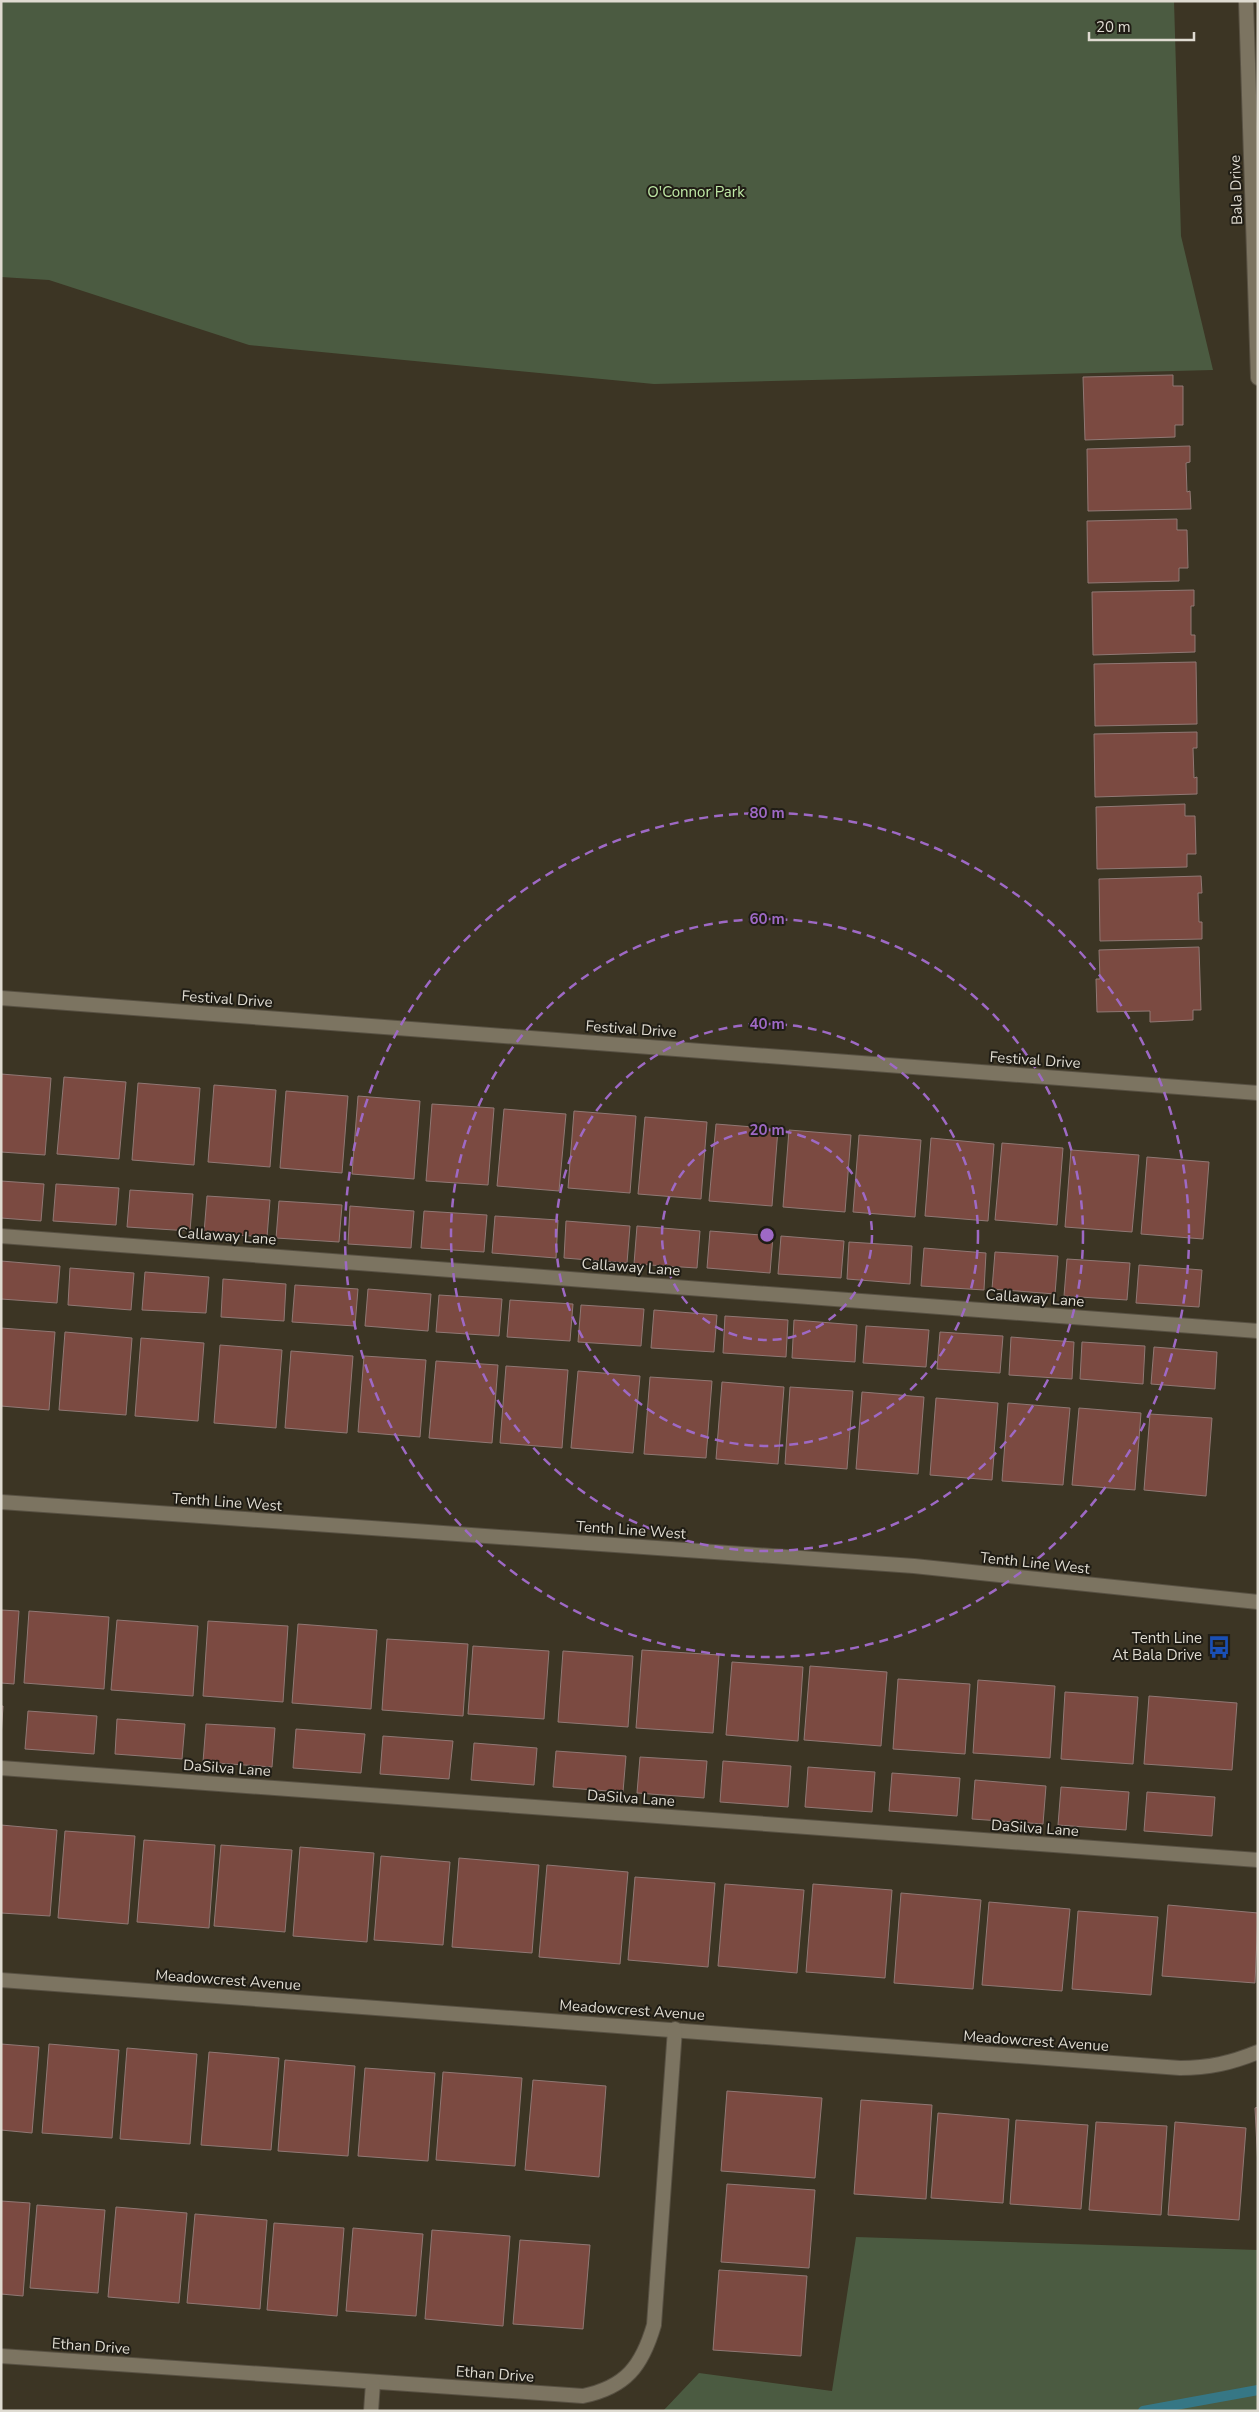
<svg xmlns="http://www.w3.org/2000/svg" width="1259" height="2412" font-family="'Nunito Sans',sans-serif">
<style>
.green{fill:#4b5b41}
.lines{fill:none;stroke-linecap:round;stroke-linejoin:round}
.stream{stroke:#367785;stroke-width:10}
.building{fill:#7b4a41;stroke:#907874}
.service-casing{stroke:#585143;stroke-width:16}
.minor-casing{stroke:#585143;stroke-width:16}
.tertiary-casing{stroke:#585143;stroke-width:16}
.service{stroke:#7c7461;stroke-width:14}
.minor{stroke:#7c7461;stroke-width:14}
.tertiary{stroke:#7c7461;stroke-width:14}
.ring{fill:none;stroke:#9e69c5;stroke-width:2.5;stroke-dasharray:9 6}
.labels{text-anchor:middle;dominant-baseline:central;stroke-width:4;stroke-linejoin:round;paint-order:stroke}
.street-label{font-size:15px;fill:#dfdbd1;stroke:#201d15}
.park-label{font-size:15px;fill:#bfe9a6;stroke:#201d15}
.poi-label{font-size:15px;fill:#dfdbd1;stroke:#201d15;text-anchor:end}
.centre{fill:#9e69c5;stroke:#201d15;stroke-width:2.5}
.ring-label{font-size:15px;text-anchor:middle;font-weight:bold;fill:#9e69c5;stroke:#201d15;stroke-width:4;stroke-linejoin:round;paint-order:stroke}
</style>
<rect width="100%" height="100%" fill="#3c3524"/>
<!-- green -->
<g class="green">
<path d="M 1,1 L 1174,1 L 1181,236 L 1213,370 L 654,384 L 249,345 L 49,280 L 1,277 Z"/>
<path d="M 856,2237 L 1258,2250 L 1258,2411 L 663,2411 L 699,2373 L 832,2391 Z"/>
</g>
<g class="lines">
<!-- stream -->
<path class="stream" d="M 1143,2411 L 1258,2390"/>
</g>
<!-- building -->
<g class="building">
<path d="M 1173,375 L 1173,386 L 1183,386 L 1183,425 L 1175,425 L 1175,437 L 1085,440 L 1083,377 Z"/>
<path d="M 1190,446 L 1190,462 L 1186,463 L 1187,492 L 1190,491 L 1191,509 L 1088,511 L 1087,449 Z"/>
<path d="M 1177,519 L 1177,530 L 1187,530 L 1188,568 L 1179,568 L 1179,581 L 1088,583 L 1087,521 Z"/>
<path d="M 1194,590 L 1194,606 L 1191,606 L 1191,635 L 1195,635 L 1195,652 L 1093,655 L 1092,592 Z"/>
<path d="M 1196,662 L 1197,724 L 1095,726 L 1094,664 Z"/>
<path d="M 1197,732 L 1197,748 L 1193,748 L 1194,778 L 1197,777 L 1197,794 L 1095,797 L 1094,734 Z"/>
<path d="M 1185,804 L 1185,816 L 1195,816 L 1196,854 L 1187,854 L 1187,867 L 1097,869 L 1096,807 Z"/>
<path d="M 1201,876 L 1202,893 L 1198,893 L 1199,922 L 1202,922 L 1202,939 L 1100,941 L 1099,879 Z"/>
<path d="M 1199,947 L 1201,1010 L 1193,1010 L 1193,1020 L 1150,1022 L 1150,1011 L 1097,1012 L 1096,979 L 1100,979 L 1099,950 Z"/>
<path d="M 1,1074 L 51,1078 L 45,1155 L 1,1152 Z"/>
<path d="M 64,1077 L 126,1082 L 119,1159 L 57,1154 Z"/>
<path d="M 138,1083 L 200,1088 L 194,1165 L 132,1160 Z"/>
<path d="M 214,1085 L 276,1090 L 270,1167 L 208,1162 Z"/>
<path d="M 286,1091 L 348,1096 L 342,1173 L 280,1168 Z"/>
<path d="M 358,1096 L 420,1101 L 414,1179 L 352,1174 Z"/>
<path d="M 432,1104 L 494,1108 L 488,1185 L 426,1181 Z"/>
<path d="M 504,1109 L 566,1114 L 559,1191 L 497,1186 Z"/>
<path d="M 574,1111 L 636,1116 L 630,1193 L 568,1188 Z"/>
<path d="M 645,1117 L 707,1122 L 701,1199 L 638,1194 Z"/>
<path d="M 716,1124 L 778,1129 L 772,1206 L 709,1201 Z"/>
<path d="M 789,1130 L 851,1135 L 845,1212 L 783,1207 Z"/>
<path d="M 859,1135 L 921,1140 L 915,1217 L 853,1212 Z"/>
<path d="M 931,1138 L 994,1144 L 988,1221 L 925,1216 Z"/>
<path d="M 1002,1143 L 1063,1148 L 1057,1225 L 995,1220 Z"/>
<path d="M 1071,1150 L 1139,1155 L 1132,1232 L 1065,1227 Z"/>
<path d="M 1147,1157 L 1209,1162 L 1203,1239 L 1141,1234 Z"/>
<path d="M 1,1181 L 44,1184 L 41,1221 L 1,1218 Z"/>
<path d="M 56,1184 L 119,1188 L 116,1225 L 53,1221 Z"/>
<path d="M 130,1190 L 193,1194 L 190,1231 L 127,1227 Z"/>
<path d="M 207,1196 L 270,1200 L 267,1237 L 204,1233 Z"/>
<path d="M 279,1201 L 342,1205 L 339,1242 L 276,1238 Z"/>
<path d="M 350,1206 L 414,1211 L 411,1248 L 348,1244 Z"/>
<path d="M 424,1211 L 487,1215 L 484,1252 L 421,1248 Z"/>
<path d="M 495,1216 L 558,1220 L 556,1258 L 492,1253 Z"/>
<path d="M 566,1221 L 630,1226 L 627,1263 L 564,1258 Z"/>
<path d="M 637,1226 L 700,1231 L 697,1268 L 634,1264 Z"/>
<path d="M 710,1231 L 773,1236 L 770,1273 L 707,1268 Z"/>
<path d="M 781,1236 L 844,1241 L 841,1278 L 778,1274 Z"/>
<path d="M 849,1242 L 912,1246 L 910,1284 L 847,1279 Z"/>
<path d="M 924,1248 L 986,1253 L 984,1290 L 921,1286 Z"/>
<path d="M 995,1252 L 1058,1256 L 1055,1294 L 992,1289 Z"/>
<path d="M 1067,1259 L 1130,1263 L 1127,1300 L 1064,1296 Z"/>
<path d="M 1,1261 L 60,1266 L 57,1303 L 1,1299 Z"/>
<path d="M 1139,1265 L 1202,1270 L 1199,1307 L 1136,1303 Z"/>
<path d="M 70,1268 L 134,1273 L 131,1310 L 68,1305 Z"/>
<path d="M 145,1272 L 209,1277 L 206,1313 L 142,1310 Z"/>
<path d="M 223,1279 L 286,1284 L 284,1321 L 221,1317 Z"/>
<path d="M 295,1285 L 358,1289 L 355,1326 L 292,1322 Z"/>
<path d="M 368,1289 L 431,1294 L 428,1331 L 365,1326 Z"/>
<path d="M 439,1295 L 502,1299 L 499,1336 L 436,1332 Z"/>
<path d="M 510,1300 L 573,1304 L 570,1341 L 507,1337 Z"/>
<path d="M 581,1305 L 644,1309 L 641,1346 L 578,1342 Z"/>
<path d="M 654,1310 L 717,1315 L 714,1352 L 651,1348 Z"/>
<path d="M 725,1316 L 788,1320 L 786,1357 L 723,1353 Z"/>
<path d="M 794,1320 L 857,1325 L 855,1362 L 792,1358 Z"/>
<path d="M 866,1326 L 929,1330 L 926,1367 L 863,1363 Z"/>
<path d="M 1,1328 L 55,1332 L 49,1410 L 1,1406 Z"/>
<path d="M 65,1332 L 132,1338 L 126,1415 L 59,1410 Z"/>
<path d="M 940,1332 L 1003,1336 L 1000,1373 L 937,1369 Z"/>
<path d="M 1011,1337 L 1074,1342 L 1072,1379 L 1009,1375 Z"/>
<path d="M 141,1338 L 204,1343 L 198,1421 L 135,1416 Z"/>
<path d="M 1082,1342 L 1145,1346 L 1143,1384 L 1080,1379 Z"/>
<path d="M 220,1345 L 282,1350 L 276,1428 L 214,1423 Z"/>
<path d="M 1154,1347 L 1217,1352 L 1215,1389 L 1151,1384 Z"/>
<path d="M 291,1351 L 353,1356 L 347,1433 L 285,1428 Z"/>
<path d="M 364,1356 L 426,1360 L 420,1437 L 358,1432 Z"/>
<path d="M 436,1361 L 498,1365 L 492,1443 L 429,1438 Z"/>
<path d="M 506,1366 L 568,1370 L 562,1448 L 500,1443 Z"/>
<path d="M 578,1371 L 640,1376 L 633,1453 L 571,1448 Z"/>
<path d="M 650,1377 L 712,1381 L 706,1458 L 644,1454 Z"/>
<path d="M 722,1382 L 784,1387 L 778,1464 L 716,1459 Z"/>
<path d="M 790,1387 L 853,1391 L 847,1469 L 785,1464 Z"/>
<path d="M 862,1392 L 924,1397 L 918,1474 L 856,1469 Z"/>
<path d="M 936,1398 L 998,1403 L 992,1480 L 930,1475 Z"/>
<path d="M 1008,1403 L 1070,1408 L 1063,1485 L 1002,1481 Z"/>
<path d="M 1079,1408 L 1141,1413 L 1135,1490 L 1072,1485 Z"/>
<path d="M 1150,1414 L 1212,1418 L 1206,1496 L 1144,1490 Z"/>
<path d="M 1,1610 L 19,1611 L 14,1684 L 1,1683 Z"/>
<path d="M 29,1611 L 109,1617 L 104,1689 L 24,1683 Z"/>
<path d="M 117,1620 L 198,1626 L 193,1696 L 111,1690 Z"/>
<path d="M 208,1621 L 288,1626 L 283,1702 L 203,1696 Z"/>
<path d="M 298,1624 L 377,1630 L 371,1709 L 292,1703 Z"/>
<path d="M 387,1639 L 468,1644 L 463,1716 L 382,1710 Z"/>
<path d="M 473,1646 L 549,1651 L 544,1719 L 468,1714 Z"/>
<path d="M 642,1650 L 719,1655 L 713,1733 L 636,1728 Z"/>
<path d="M 563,1651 L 633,1656 L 628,1727 L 558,1722 Z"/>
<path d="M 732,1662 L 803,1667 L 798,1741 L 726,1735 Z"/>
<path d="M 810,1666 L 887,1672 L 881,1746 L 804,1740 Z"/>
<path d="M 898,1679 L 970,1684 L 965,1754 L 893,1749 Z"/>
<path d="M 978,1680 L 1055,1686 L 1050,1758 L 973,1753 Z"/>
<path d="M 1065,1692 L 1138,1697 L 1133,1764 L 1061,1759 Z"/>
<path d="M 1149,1696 L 1237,1703 L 1232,1770 L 1144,1764 Z"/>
<path d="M 1,1706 L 3,1706 L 1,1738 Z"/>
<path d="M 28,1711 L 97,1716 L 94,1754 L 25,1749 Z"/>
<path d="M 117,1719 L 185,1724 L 182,1759 L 115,1754 Z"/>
<path d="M 206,1724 L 275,1728 L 272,1767 L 203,1762 Z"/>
<path d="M 296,1729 L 365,1734 L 361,1773 L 293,1768 Z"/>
<path d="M 383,1736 L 453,1741 L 449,1779 L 380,1774 Z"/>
<path d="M 474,1743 L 537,1748 L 534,1785 L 471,1780 Z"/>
<path d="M 556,1751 L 626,1756 L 623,1792 L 553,1787 Z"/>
<path d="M 640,1757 L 707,1761 L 704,1798 L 637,1793 Z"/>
<path d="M 723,1761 L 791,1766 L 788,1807 L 720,1802 Z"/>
<path d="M 808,1767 L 875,1772 L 872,1812 L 805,1807 Z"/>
<path d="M 892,1773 L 960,1778 L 957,1816 L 889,1811 Z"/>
<path d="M 975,1780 L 1046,1786 L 1043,1824 L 972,1819 Z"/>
<path d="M 1061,1787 L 1129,1792 L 1126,1830 L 1058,1825 Z"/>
<path d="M 1147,1792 L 1215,1797 L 1212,1836 L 1144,1831 Z"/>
<path d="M 1,1825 L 57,1830 L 50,1916 L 1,1913 Z"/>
<path d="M 65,1831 L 135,1836 L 128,1924 L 58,1918 Z"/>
<path d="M 144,1840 L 215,1845 L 209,1928 L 137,1922 Z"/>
<path d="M 221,1845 L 292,1850 L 285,1932 L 214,1926 Z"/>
<path d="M 300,1847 L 374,1853 L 367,1942 L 293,1936 Z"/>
<path d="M 381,1856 L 450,1862 L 443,1945 L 374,1940 Z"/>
<path d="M 459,1858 L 539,1865 L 532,1953 L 452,1947 Z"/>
<path d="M 547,1865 L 628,1872 L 620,1964 L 539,1957 Z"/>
<path d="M 635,1877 L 715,1883 L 708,1967 L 628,1960 Z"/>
<path d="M 725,1884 L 804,1890 L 797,1973 L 718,1966 Z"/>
<path d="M 813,1884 L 892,1890 L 885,1978 L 806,1972 Z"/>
<path d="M 901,1893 L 981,1900 L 973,1989 L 894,1983 Z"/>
<path d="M 989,1902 L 1070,1909 L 1062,1991 L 982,1985 Z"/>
<path d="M 1168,1905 L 1258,1913 L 1255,1983 L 1162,1976 Z"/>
<path d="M 1078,1911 L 1158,1917 L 1151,1995 L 1072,1989 Z"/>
<path d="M 1,2044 L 39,2047 L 32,2133 L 1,2130 Z"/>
<path d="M 49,2044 L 119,2050 L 112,2138 L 42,2133 Z"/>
<path d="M 127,2048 L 197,2054 L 190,2144 L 120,2139 Z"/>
<path d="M 209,2052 L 279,2058 L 271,2150 L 201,2145 Z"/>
<path d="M 285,2060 L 355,2066 L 348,2156 L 278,2151 Z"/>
<path d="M 365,2068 L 435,2073 L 428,2161 L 358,2156 Z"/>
<path d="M 443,2072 L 522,2078 L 515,2166 L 436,2160 Z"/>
<path d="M 533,2080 L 606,2086 L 599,2177 L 525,2170 Z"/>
<path d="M 727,2091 L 822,2098 L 815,2178 L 721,2171 Z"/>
<path d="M 861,2100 L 932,2105 L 926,2199 L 854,2194 Z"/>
<path d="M 1258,2107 L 1258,2168 L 1255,2108 Z"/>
<path d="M 938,2113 L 1009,2119 L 1003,2203 L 931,2198 Z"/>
<path d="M 1016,2120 L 1088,2125 L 1081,2209 L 1010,2204 Z"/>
<path d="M 1096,2122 L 1167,2126 L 1161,2215 L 1089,2210 Z"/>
<path d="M 1175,2122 L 1246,2128 L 1239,2220 L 1168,2215 Z"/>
<path d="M 727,2184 L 815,2190 L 809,2268 L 721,2262 Z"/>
<path d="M 1,2201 L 30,2203 L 23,2296 L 1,2294 Z"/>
<path d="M 37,2205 L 105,2210 L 98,2293 L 30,2288 Z"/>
<path d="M 116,2207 L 187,2213 L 179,2303 L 108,2297 Z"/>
<path d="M 195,2214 L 267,2220 L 260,2309 L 187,2303 Z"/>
<path d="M 274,2223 L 344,2228 L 337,2316 L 267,2310 Z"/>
<path d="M 353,2228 L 423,2234 L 416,2316 L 346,2311 Z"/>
<path d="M 432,2230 L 510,2236 L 503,2326 L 425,2319 Z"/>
<path d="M 520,2240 L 590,2245 L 583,2329 L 513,2324 Z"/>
<path d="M 719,2270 L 807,2276 L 801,2356 L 713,2350 Z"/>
</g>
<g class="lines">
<defs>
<g id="service">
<path d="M 1,1236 L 1258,1331"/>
<path d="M 1,1768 L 1258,1860"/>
</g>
<g id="minor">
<path d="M 1246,1 L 1258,378"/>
<path d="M 1,998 L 1258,1093"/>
<path d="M 1,1980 L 1180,2068 C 1209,2068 1231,2063 1258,2052"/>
<path d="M 1,2356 L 583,2396 C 626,2387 642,2366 654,2325 L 675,2029"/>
<path d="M 371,2411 L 373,2383"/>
</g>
<path id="tertiary" d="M 1,1502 L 914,1566 L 1258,1602"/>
</defs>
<!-- service casing -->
<use href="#service" class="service-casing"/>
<!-- minor casing -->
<use href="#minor" class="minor-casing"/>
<!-- tertiary casing -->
<use href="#tertiary" class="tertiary-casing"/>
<!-- service -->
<use href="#service" class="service"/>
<!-- minor -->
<use href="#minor" class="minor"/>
<!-- tertiary -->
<use href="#tertiary" class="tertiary"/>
</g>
<!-- distance rings -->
<g class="ring">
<circle cx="767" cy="1235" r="105"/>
<circle cx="767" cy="1235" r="211"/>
<circle cx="767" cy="1235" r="316"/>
<circle cx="767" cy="1235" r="422"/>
</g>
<!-- icons -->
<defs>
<symbol id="bus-bare" viewBox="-9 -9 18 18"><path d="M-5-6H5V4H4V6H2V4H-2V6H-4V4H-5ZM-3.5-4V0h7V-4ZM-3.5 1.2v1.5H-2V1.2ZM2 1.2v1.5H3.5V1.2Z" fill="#1a4fb4" stroke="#201d15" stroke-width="2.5" paint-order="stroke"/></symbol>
</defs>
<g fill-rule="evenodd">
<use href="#bus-bare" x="1203" y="1631" width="32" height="32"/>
</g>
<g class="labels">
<!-- street labels -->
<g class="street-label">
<text transform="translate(1236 190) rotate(-92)">Bala Drive</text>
<text transform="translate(227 999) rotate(4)">Festival Drive</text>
<text transform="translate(631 1029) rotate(4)">Festival Drive</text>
<text transform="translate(1035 1060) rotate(4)">Festival Drive</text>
<text transform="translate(227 1236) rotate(4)">Callaway Lane</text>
<text transform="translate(631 1267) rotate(4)">Callaway Lane</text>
<text transform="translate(1035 1298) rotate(4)">Callaway Lane</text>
<text transform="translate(227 1502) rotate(4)">Tenth Line West</text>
<text transform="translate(631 1530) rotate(4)">Tenth Line West</text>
<text transform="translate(1035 1563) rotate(6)">Tenth Line West</text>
<text transform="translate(227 1768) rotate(4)">DaSilva Lane</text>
<text transform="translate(631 1798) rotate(4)">DaSilva Lane</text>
<text transform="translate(1035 1828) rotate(4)">DaSilva Lane</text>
<text transform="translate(228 1980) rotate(4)">Meadowcrest Avenue</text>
<text transform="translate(632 2010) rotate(4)">Meadowcrest Avenue</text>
<text transform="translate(1036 2041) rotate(4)">Meadowcrest Avenue</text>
<text transform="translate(91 2346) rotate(4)">Ethan Drive</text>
<text transform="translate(495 2374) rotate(4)">Ethan Drive</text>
</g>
<!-- park labels -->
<g class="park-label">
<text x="696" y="192">O'Connor Park</text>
</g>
<!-- poi labels -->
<g class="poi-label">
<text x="1202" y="1638">Tenth Line<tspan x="1202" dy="17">At Bala Drive</tspan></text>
</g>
</g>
<circle cx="767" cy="1235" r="8" class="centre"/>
<g class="ring-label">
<text x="767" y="818">80 m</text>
<text x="767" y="924">60 m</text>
<text x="767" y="1029">40 m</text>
<text x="767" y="1135">20 m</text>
</g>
<!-- border -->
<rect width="1259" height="2412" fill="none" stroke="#dfdbd1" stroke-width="5"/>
<!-- scale -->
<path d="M1089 32v8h105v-8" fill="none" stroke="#dfdbd1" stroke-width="2.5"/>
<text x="1096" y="32" font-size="15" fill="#dfdbd1" stroke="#201d15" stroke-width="4" paint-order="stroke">20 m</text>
</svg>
